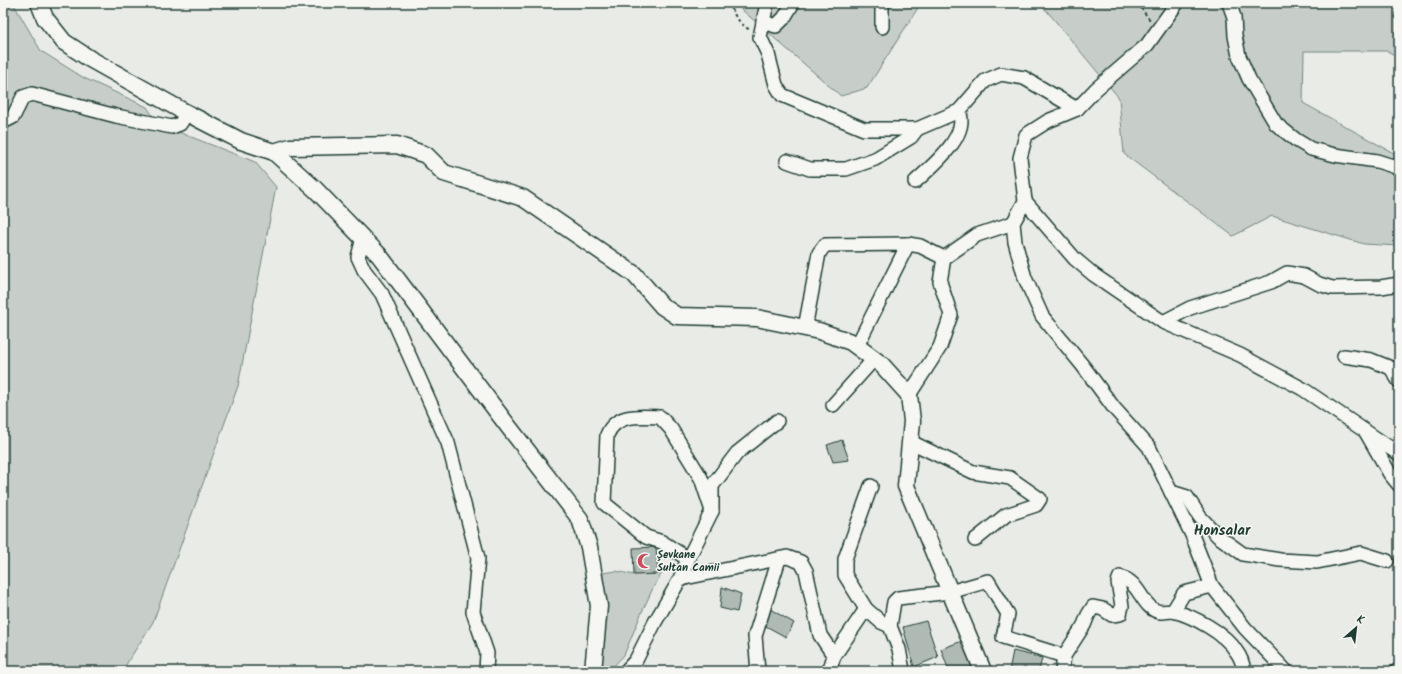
<svg xmlns="http://www.w3.org/2000/svg" width="1402" height="674" font-family="Kalam,sans-serif">
<style>
.green{fill:#c7cec9;stroke:#73867e}
.building{fill:#b0bab5;stroke:#1f3d34}
.lines{fill:none;stroke-linecap:round;stroke-linejoin:round}
.minor-casing{stroke:#1f3d34;stroke-width:16}
.major-casing{stroke:#1f3d34;stroke-width:19}
.path{stroke:#1f3d34;stroke-width:2;stroke-dasharray:3 3;stroke-linecap:butt}
.minor{stroke:#f6f6f2;stroke-width:13}
.major{stroke:#f6f6f2;stroke-width:16}
.labels{text-anchor:middle;dominant-baseline:central;stroke-width:3;stroke-linejoin:round;paint-order:stroke}
.poi-label{font-size:11px;font-weight:bold;fill:#1f3d34;stroke:#f6f6f2;text-anchor:start}
.district-label{font-size:15px;font-weight:bold;fill:#1f3d34;stroke:#f6f6f2}
</style>
<rect width="100%" height="100%" fill="#e9ebe7"/>
<filter id="ink" filterUnits="userSpaceOnUse"><feTurbulence type="fractalNoise" baseFrequency=".025" numOctaves="2"/><feDisplacementMap in="SourceGraphic" scale="8" xChannelSelector="R" yChannelSelector="G"/><feConvolveMatrix kernelMatrix="1 2 1 2 8 2 1 2 1" color-interpolation-filters="sRGB"/></filter>
<g filter="url(#ink)">
<!-- green -->
<g class="green">
<path d="M 3,3 L 13,3 L 41,51 L 84,78 L 147,107 L 158,124 L 255,162 L 276,187 L 238,386 L 153,622 L 122,671 L 3,671 Z"/>
<path d="M 734,3 L 921,3 L 867,88 L 841,96 Z"/>
<path d="M 1037,3 L 1399,3 L 1399,57 L 1387,51 L 1304,51 L 1303,103 L 1399,156 L 1399,246 L 1364,244 L 1272,216 L 1233,236 L 1124,154 L 1119,98 L 1047,11 Z"/>
<path d="M 616,571 L 634,575 L 662,573 L 653,588 L 641,614 L 624,655 L 609,671 L 601,671 C 606,637 605,607 602,573 Z"/>
</g>
<!-- building -->
<g class="building">
<path d="M 842,440 L 849,460 L 833,462 L 827,445 Z"/>
<path d="M 656,547 L 658,574 L 634,575 L 633,548 Z"/>
<path d="M 722,587 L 741,594 L 737,612 L 720,608 Z"/>
<path d="M 770,609 L 794,623 L 786,637 L 764,625 Z"/>
<path d="M 926,621 L 938,657 L 914,667 L 903,627 Z"/>
<path d="M 962,641 L 973,667 L 962,671 L 949,671 L 941,649 Z"/>
<path d="M 1013,651 L 1042,658 L 1039,671 L 1009,671 Z"/>
</g>
<g class="lines">
<defs>
<g id="minor">
<path d="M 767,3 L 760,37 L 768,54 L 776,85 L 782,95 L 864,129 L 917,129 L 959,111 L 985,81 L 1001,74 L 1024,78 L 1077,109"/>
<path d="M 882,3 L 882,27"/>
<path d="M 1177,3 L 1147,45 L 1096,89 L 1077,109 L 1048,121 L 1026,135 L 1020,158 L 1025,201 L 1013,223 L 1015,242 L 1025,278 L 1042,316 L 1083,366 L 1114,408 L 1149,447 L 1192,535 L 1212,586 L 1245,628 L 1286,671"/>
<path d="M 1229,3 L 1234,17 L 1235,36 L 1239,56 L 1249,79 L 1276,124 L 1296,140 L 1311,149 L 1335,155 L 1377,161 L 1399,168"/>
<path d="M 763,22 L 776,26 L 784,18 L 793,3"/>
<path d="M 3,122 L 13,117 L 23,97 L 32,94 L 116,116 L 172,127 L 180,124 L 187,113"/>
<path d="M 787,161 L 810,169 L 846,169 L 875,159 L 911,137 L 917,129"/>
<path d="M 915,182 C 932,166 970,136 959,111"/>
<path d="M 1025,201 L 1075,259 L 1094,275 L 1163,322 L 1240,355 L 1303,389 L 1399,454"/>
<path d="M 363,238 L 358,257 L 364,270 L 382,294 L 448,443 L 478,558 L 473,612 L 487,653 L 486,671"/>
<path d="M 1163,322 L 1190,308 L 1271,282 L 1287,273 L 1304,276 L 1319,284 L 1332,288 L 1381,287 L 1399,284"/>
<path d="M 805,328 L 819,253 L 825,245 L 908,244 L 920,246 L 944,258"/>
<path d="M 857,346 L 908,244"/>
<path d="M 1344,356 L 1371,360 L 1391,368 L 1399,381"/>
<path d="M 909,395 L 940,347 L 951,315 L 940,282 L 944,258 L 977,235 L 1013,223"/>
<path d="M 833,405 L 874,359"/>
<path d="M 1367,434 L 1390,474 L 1399,485"/>
<path d="M 911,442 L 973,472 L 1010,478 L 1040,499 L 1036,505 L 1006,515 L 975,540"/>
<path d="M 871,486 L 845,559 L 845,575 L 866,609 L 881,622 L 890,626"/>
<path d="M 1171,492 L 1187,497 L 1200,517 L 1218,536 L 1243,554 L 1280,560 L 1317,562 L 1361,553 L 1387,561"/>
<path d="M 688,559 L 662,542 L 646,537 L 604,503 L 607,435 C 616,413 640,416 660,417 L 671,429 L 701,478 L 712,511"/>
<path d="M 679,581 L 688,559 L 712,511 L 712,486 L 737,453 L 777,421"/>
<path d="M 1173,611 C 1193,616 1225,633 1236,651 C 1240,656 1243,664 1244,671"/>
<path d="M 834,656 L 866,609"/>
<path d="M 626,671 L 636,660 L 655,622 L 679,581 L 685,578 L 787,557 L 801,562 L 806,571 L 820,635 L 834,656 L 829,671"/>
<path d="M 758,671 L 755,636 L 779,559"/>
<path d="M 903,671 L 899,649 L 890,626 L 894,602 L 898,598 L 950,592 L 988,581 L 1008,614 L 1003,637 L 1064,656"/>
<path d="M 1062,671 L 1064,656 L 1084,625 L 1088,615 L 1093,607 L 1103,609 L 1112,615 L 1120,614 L 1122,606 L 1118,582 L 1120,577 C 1140,581 1142,609 1160,612 C 1164,612 1169,611 1173,611 L 1184,593 L 1212,586"/>
<path d="M 1397,671 L 1399,670"/>
</g>
<g id="major">
<path d="M 39,3 L 45,18 L 64,42 L 90,59 L 181,110 L 241,141 L 274,152 L 316,190 L 379,255 L 508,426 L 580,519 L 589,547 L 599,606 L 593,671"/>
<path d="M 274,152 L 290,147 L 397,145 L 426,155 L 444,173 L 523,198 L 634,274 L 662,306 L 677,316 L 757,318 L 805,328 L 819,331 L 851,342 L 874,359 L 882,365 L 909,395 L 912,421 L 906,486 L 983,671"/>
</g>
</defs>
<!-- minor casing -->
<use href="#minor" class="minor-casing"/>
<!-- major casing -->
<use href="#major" class="major-casing"/>
<!-- path -->
<g class="path">
<path d="M 730,3 C 732,14 740,24 750,30"/>
<path d="M 1137,3 L 1150,20"/>
</g>
<!-- minor -->
<use href="#minor" class="minor"/>
<!-- major -->
<use href="#major" class="major"/>
</g>
</g>
<!-- icons -->
<defs>
<symbol id="mosque-bare" viewBox="-9 -9 18 18"><path d="M3.5-4.9A6 6 0 1 0 3.5 4.9A5 5 0 1 1 3.5-4.9Z" fill="#d1495b" stroke="#f6f6f2" stroke-width="2.5" paint-order="stroke"/></symbol>
</defs>
<g fill-rule="evenodd">
<use href="#mosque-bare" x="634" y="550" width="22" height="22"/>
</g>
<g class="labels">
<!-- poi labels -->
<g class="poi-label">
<text x="657" y="555">Şevkane<tspan x="657" dy="13">Sultan Camii</tspan></text>
</g>
<!-- district labels -->
<g class="district-label">
<text x="1222" y="531">Honsalar</text>
</g>
</g>
<!-- margin -->
<rect width="1402" height="674" fill="none" stroke="#f6f6f2" stroke-width="16"/>
<rect x="8" y="8" width="1386" height="658" fill="none" stroke="#1f3d34" stroke-width="1.5" filter="url(#ink)"/>
<!-- north arrow -->
<g transform="translate(1356 628) rotate(28)" stroke="#f6f6f2" stroke-width="3" paint-order="stroke">
<path d="M0-3L7 15L0 10L-7 15Z" fill="#1f3d34"/>
<text y="-6" font-size="11" font-weight="bold" text-anchor="middle" fill="#1f3d34">K</text>
</g>
</svg>
